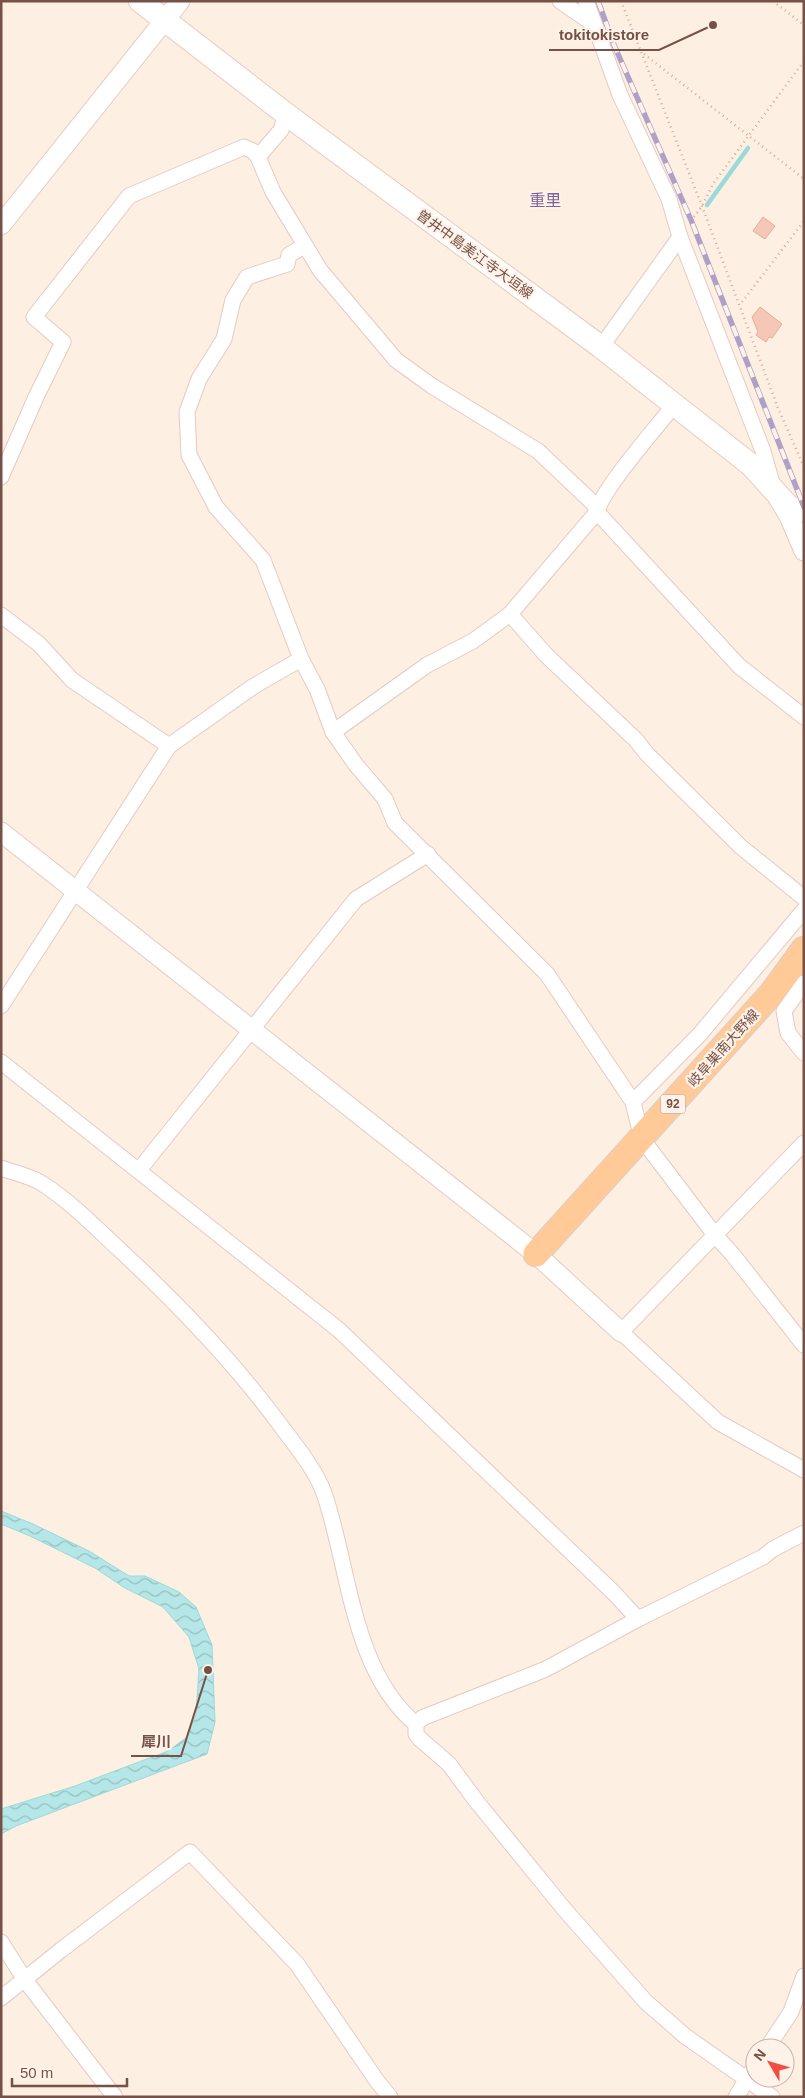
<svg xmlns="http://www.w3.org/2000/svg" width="805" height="2098" font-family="Helvetica,'Noto Sans JP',sans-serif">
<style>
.water{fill:url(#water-waves);stroke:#9bd9da}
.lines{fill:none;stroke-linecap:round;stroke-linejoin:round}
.stream{stroke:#9bd9da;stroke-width:4.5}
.building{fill:#f4c7b7;stroke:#e8ab97}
.minor-casing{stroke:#e4cbc0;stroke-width:17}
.tertiary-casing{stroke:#e4cbc0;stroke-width:21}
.secondary-casing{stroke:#e9cbbc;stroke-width:24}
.primary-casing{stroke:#d9cecb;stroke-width:27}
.path{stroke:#d9aa9b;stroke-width:2.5;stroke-dasharray:1 4;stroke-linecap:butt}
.minor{stroke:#fff;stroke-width:15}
.tertiary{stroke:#fff;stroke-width:19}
.secondary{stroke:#fff;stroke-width:22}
.primary{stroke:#ffca97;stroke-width:25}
.rail-casing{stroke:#afa0c7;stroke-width:5.5}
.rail{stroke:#fff3e9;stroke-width:4;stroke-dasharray:11;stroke-linecap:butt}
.labels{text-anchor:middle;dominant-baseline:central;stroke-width:4.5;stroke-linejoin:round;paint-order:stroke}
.shield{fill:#fff3e9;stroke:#9f8278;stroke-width:1}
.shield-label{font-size:12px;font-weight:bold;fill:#765147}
.street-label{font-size:14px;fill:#765147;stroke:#fff3e9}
.quarter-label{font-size:16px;fill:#7f629a;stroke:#fff3e9}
.leader{fill:none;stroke:#765147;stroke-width:2}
.callout-dot{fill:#765147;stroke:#fff3e9;stroke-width:2}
.callout-label{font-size:15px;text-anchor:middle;font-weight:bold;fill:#765147;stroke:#fff3e9;stroke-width:4.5;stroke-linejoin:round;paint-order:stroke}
</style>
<defs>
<pattern id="water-waves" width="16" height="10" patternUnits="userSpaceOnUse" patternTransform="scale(1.25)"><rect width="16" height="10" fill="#b5e7e8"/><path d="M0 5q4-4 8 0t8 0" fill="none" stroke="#98bebe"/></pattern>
</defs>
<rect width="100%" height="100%" fill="#fdefe1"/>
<!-- water -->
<path class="water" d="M 1,1511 L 33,1524 L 89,1551 L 129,1576 L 145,1576 L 179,1592 L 196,1607 L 212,1645 L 215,1722 L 207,1754 L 16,1826 L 1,1834 L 1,1809 L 75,1786 L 168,1751 L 187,1737 L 196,1715 L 199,1669 L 189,1637 L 163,1607 L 125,1588 L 95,1568 L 30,1536 L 1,1524 Z"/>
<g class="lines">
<!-- stream -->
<path class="stream" d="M 707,205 L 748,148"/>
</g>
<!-- building -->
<g class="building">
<path d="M 763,217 L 775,226 L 765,239 L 753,231 Z"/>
<path d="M 760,307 L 782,324 L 772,338 L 769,337 L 766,342 L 756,335 L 758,332 L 752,317 Z"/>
</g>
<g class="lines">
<defs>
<g id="minor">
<path d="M 560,1 L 595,25"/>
<path d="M 586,1 L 620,95 L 669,199 L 680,237 L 763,451 L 773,487"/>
<path d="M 258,157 L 281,130 L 286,114"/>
<path d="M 304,246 L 289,255 L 287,264 L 247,277 L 233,300 L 224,339 L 199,379 L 187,412 L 189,455 L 216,507 L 263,560 L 301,659 L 317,689 L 333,732 L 356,765 L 385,799 L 395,823 L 547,974 L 633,1102 L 642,1139 L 715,1235 L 733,1255 L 804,1345"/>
<path d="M 601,347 L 680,237"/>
<path d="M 1,477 L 36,397 L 63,342 L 34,317 L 129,196 L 244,147 L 253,151 L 258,157 L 273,192 L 320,270 L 396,360 L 432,386 L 538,451 L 594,504 L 597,512 L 739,666 L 804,717"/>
<path d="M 510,614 L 546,655 L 636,740 L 647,754 L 741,847 L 804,898"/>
<path d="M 1,615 L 39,644 L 72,680 L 169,746"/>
<path d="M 333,732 L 427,665 L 473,641 L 510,614 L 597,512 C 601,490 658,426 674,405"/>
<path d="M 804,983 L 784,1011 L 788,1033 L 804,1053"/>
<path d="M 1,1006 L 169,746 L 254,686 L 301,659"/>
<path d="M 1,1062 L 339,1330 L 614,1593 L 638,1619"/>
<path d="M 633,1102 L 700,1034 L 804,910"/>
<path d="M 804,1143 L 621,1332 L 718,1422 L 804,1470"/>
<path d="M 1,1168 C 15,1173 31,1176 43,1184 C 72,1203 96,1228 121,1251 C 179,1305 234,1362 281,1426 C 296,1446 315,1469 324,1493 C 349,1565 352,1672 416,1724"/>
<path d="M 139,1170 L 356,899 L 428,854"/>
<path d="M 1,1942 L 25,1980 L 115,2097"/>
<path d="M 1,1998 L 61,1950 L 190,1852 L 297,1964 L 377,2081 L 390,2097"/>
<path d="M 767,2048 L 791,2012 L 804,1976"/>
<path d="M 736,2097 L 755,2066"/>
<path d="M 772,2097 L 685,2036 L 646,2002 L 565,1910 L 477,1802 L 449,1764 L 420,1739 L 416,1734 L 416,1724 L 422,1718 L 546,1669 L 638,1619 L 763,1557 L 773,1549 L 804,1533"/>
</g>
<g id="tertiary">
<path d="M 1,225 L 180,1"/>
<path d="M 778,498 L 789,516 L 804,551"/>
<path d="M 1,832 L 536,1254 L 621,1332"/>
</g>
<path id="secondary" d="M 140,1 L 286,114 L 601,347 L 751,465 L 790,508 L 804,510"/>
<path id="primary" d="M 536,1254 L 772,993 L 804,949"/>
</defs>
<!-- minor casing -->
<use href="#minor" class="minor-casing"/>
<!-- tertiary casing -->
<use href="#tertiary" class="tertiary-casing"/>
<!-- secondary casing -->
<use href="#secondary" class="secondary-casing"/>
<!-- primary casing -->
<use href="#primary" class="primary-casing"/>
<!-- path -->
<g class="path">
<path d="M 621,1 L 702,206 L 778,408 L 804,467"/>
<path d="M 773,1 L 804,25"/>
<path d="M 644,54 L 804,179"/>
<path d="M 691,221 L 702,206 L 713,184 L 804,61"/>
<path d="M 742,302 L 804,221"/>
</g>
<!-- minor -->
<use href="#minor" class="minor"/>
<!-- tertiary -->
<use href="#tertiary" class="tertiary"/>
<!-- secondary -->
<use href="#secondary" class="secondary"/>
<!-- primary -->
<use href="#primary" class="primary"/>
<defs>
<path id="rail" d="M 598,1 L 614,45 L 691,220 L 804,507"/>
</defs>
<!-- rail casing -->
<use href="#rail" class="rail-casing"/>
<!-- rail -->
<use href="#rail" class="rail"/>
</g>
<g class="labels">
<!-- shield labels -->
<rect class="shield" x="660.5" y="1094.5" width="25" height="19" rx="4"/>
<g class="shield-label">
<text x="673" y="1104">92</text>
</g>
<!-- street labels -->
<g class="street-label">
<text transform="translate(475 254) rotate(36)">曽井中島美江寺大垣線</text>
<text transform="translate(723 1048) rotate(-48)">岐阜巣南大野線</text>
</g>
<!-- quarter labels -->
<g class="quarter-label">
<text x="545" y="200">重里</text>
</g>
</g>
<!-- callouts -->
<path class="leader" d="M713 25L659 50H549M208 1670L181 1756H131"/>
<g class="callout-dot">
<circle cx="713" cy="25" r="5"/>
<circle cx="208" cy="1670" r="5"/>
</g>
<g class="callout-label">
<text x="604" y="40">tokitokistore</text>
<text x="156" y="1747">犀川</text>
</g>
<!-- border -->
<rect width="805" height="2098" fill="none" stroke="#765147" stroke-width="5"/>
<!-- north arrow -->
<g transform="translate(770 2063) rotate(308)"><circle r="24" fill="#fff3e9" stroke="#c8b2a8"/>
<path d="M0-4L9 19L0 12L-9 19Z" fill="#ee4f3f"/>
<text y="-8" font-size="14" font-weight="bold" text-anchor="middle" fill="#765147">N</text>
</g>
<!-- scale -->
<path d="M12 2078v8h115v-8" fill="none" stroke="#765147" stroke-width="2.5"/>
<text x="20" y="2078" font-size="15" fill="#765147" stroke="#fff3e9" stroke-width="4" paint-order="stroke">50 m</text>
</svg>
